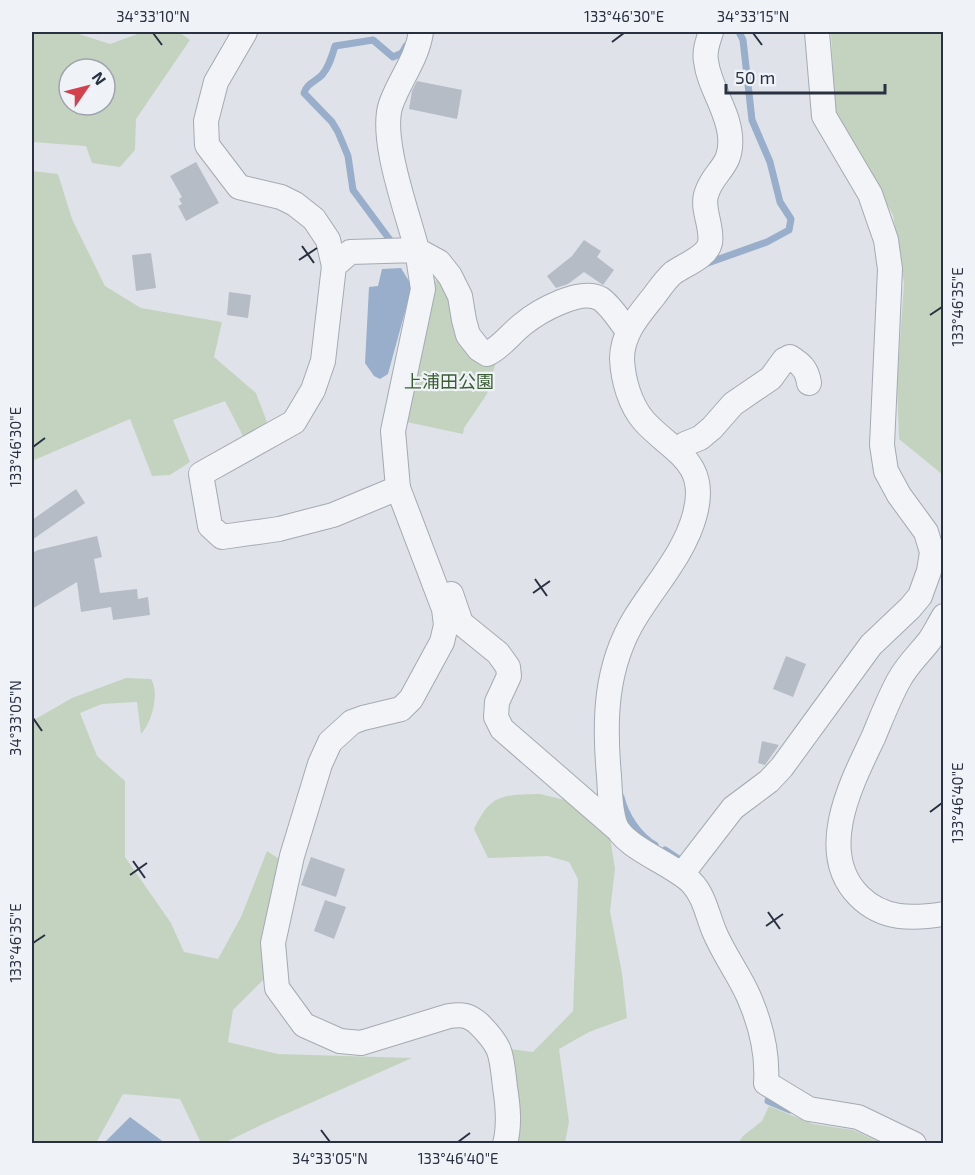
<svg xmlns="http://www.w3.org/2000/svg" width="975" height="1175" font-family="'Exo 2','Noto Sans JP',sans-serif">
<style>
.green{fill:#c4d3c0;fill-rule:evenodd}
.water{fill:#99aecb}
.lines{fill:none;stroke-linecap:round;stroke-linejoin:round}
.stream{stroke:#99aecb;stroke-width:7}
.building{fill:#b6bcc6}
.minor-casing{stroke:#a4aab3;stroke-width:26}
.minor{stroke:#f2f4f7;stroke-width:24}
.ticks{fill:none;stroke:#283041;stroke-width:2}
.labels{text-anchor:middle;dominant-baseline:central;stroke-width:4.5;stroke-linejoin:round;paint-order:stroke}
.park-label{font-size:18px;fill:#3a5d34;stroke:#eff2f7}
.neatline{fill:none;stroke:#283041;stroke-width:2}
.ticks-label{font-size:15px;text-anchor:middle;fill:#283041}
</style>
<rect width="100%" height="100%" fill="#dfe3e9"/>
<!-- green -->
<g class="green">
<path d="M 32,32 L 73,32 L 110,44 L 143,32 L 179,32 L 190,40 L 136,119 L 135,150 L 120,167 L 92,163 L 86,146 L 32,142 ZM 69,69 L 105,69 L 105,105 L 69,105 Z"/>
<path d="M 831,32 L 943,32 L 943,475 L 899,439 L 897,384 L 904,283 L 893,215 L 835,116 Z"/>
<path d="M 32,171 L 58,174 L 72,219 L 105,286 L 141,308 L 222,322 L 214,357 L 256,393 L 267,422 L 259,431 L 244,438 L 225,401 L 173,420 L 190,462 L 170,475 L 152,476 L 130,419 L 32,461 Z"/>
<path d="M 438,274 L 497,358 L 487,394 L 464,428 L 463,434 L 402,421 L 426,309 Z"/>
<path d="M 126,678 L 151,679 C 160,693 152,722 141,734 L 137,702 L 102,704 L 80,713 L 97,756 L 125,781 L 125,857 L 171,923 L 184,952 L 218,959 L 241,917 L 267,851 L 284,862 L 265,978 L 233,1010 L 228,1042 L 278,1054 L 412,1058 L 261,1125 L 224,1143 L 201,1143 L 180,1099 L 123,1094 L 96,1143 L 32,1143 L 32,721 L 72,698 Z"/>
<path d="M 540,794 L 569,801 L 610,837 L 615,869 L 610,911 L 622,973 L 627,1018 L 589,1032 L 559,1049 L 569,1122 L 565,1143 L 514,1143 L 510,1049 L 533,1052 L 573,1011 L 578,879 L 569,862 L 548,856 L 488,858 L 474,829 C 491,793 503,795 540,794 Z"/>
<path d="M 769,1106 L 813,1124 L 853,1130 L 881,1143 L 738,1143 L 743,1136 L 762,1121 Z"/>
</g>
<!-- water -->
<g class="water">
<path d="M 401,268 L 412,286 L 388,374 L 380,379 L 374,376 L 365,363 L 369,287 L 378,286 L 382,269 Z"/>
<path d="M 130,1117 L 165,1143 L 104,1143 Z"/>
</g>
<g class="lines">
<!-- stream -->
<g class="stream">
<path d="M 390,240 L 353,190 L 348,156 L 338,132 L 332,122 L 304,93 C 307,83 315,82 322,75 C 329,67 332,56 335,46 L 373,40 L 393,57 L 402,53 L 406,46"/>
<path d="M 705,264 L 767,242 L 789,230 L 791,219 L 780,202 L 770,162 L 752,120 L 743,40 L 739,32"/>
<path d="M 621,797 C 625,815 639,836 655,845"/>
<path d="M 665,850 L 686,864"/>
<path d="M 771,1091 L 768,1101 L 790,1110"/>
</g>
</g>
<!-- building -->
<g class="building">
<path d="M 417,81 L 462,90 L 457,119 L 409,109 L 412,91 Z"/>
<path d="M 196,162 L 219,203 L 186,221 L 178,206 L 182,204 L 179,199 L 182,197 L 170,176 Z"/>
<path d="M 584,240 L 601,251 L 597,257 L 614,270 L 603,285 L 584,272 L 568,284 L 556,288 L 547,276 L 572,256 Z"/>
<path d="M 151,253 L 156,288 L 136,291 L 132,255 Z"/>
<path d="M 229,292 L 251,295 L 248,318 L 227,315 Z"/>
<path d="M 76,489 L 85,503 L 32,540 L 32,520 Z"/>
<path d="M 97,536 L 102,557 L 94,559 L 100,593 L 137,589 L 138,599 L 148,597 L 150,615 L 113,620 L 111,607 L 81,612 L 77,582 L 32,609 L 32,553 L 38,550 Z"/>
<path d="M 786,656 L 806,664 L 793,697 L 773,689 Z"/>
<path d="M 762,741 L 779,745 L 765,765 L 758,763 Z"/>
<path d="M 311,857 L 345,869 L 336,897 L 301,885 Z"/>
<path d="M 325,900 L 346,907 L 334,939 L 314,931 Z"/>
</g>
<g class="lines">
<defs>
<g id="minor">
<path d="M 245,32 L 216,82 L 206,121 L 207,145 L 239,187 L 281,197 L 295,204 L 314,219 L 328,240 L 334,266"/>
<path d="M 421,32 C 417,59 400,79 391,104 C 379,138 408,214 417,250 L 423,289 L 393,431 L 398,488 L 333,515 L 279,529 L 222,537 L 210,526 L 201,474 L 294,422 L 313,390 L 323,361 L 334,266 L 350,252 L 417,250 L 439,262 L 450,276 L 460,296 L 464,320 L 468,335 L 479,349 L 487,354 C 502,347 510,334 523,324 C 539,311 581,287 601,299 C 611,306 620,321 628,331"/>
<path d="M 711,32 C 708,41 704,51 706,61 C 709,87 728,110 730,136 C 733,168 713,170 706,195 C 702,210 713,228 710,243 C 707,257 684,265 673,273 C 666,279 660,288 654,296 C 639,315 622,333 622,359 C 623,380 630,405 644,421 C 672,452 709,461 695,514 C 685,553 655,585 635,618 C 605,667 604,721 609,776 C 610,792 610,809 615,824 C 623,847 673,864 691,882 C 704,895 707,914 714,931 C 723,953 738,973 748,995 C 760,1022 768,1054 766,1083 L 809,1109 L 858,1117 L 914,1144"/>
<path d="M 679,451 L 685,444 L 700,438 L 712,428 L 733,404 L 771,378 L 784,360 L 790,357 C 801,364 807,369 809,383"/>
<path d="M 398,488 L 444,609 L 446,625 L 442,642 L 411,699 L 401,709 L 363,718 L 352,722 L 330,742 L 320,764 L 292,856 L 273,943 L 277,988 L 304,1025 L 340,1041 L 361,1043 L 449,1016 C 462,1014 469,1015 479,1024 C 503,1048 501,1054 505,1087 C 508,1106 510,1125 505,1144"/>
<path d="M 451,594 L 461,623 L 498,653 L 508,667 L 509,676 L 497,702 L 496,717 L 502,729 L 616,828"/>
<path d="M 944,616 C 939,624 935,633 930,640 C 920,653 907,665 899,680 C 889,698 881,719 873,738 C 852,782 815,852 859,896 C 883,920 912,919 944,914"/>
<path d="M 682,874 L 733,808 L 769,781 L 782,767 L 871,645 L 910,608 L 920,596 L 929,571 L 932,552 L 926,532 L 899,495 L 886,471 L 882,445 L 890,269 L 886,240 L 870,194 L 824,116 L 817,32"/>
</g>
</defs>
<!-- minor casing -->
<use href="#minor" class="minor-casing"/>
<!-- minor -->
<use href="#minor" class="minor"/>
</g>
<!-- ticks -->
<path class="ticks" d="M 153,33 L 162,45M 753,33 L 762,45M 612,42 L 624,33M 302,246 L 314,263M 299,260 L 317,248M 930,315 L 942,307M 33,447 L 45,438M 535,579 L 547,596M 533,593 L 550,581M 33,718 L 42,731M 930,812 L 942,803M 133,861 L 145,878M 130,875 L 147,863M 768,912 L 780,929M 766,926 L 783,914M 33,943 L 45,935M 321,1130 L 330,1142M 458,1142 L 470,1133"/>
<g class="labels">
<!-- park labels -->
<g class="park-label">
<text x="449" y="381">上浦田公園</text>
</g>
</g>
<!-- border -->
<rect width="975" height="1175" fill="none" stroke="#eff2f7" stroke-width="66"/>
<!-- north arrow -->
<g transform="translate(87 87) rotate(55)"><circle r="28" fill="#eff2f7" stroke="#9fa4ae" stroke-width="1.5"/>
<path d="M0-4.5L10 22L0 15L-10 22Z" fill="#d3404e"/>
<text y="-9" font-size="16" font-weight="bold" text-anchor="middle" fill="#283041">N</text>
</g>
<!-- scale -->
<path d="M726 84v9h159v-9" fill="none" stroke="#283041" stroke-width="3"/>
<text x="735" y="84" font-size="18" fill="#283041" stroke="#eff2f7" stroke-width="4.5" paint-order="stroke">50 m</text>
<rect x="33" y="33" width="909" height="1109" class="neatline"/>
<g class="ticks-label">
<text x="153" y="22">34°33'10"N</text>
<text x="624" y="22">133°46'30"E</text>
<text x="753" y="22">34°33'15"N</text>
<text transform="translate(958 307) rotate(-90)" y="5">133°46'35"E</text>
<text transform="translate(16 447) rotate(-90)" y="5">133°46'30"E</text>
<text transform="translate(16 718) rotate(-90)" y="5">34°33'05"N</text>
<text transform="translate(958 803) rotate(-90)" y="5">133°46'40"E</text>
<text transform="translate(16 943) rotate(-90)" y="5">133°46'35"E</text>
<text x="330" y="1164">34°33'05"N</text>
<text x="458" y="1164">133°46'40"E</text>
</g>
</svg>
